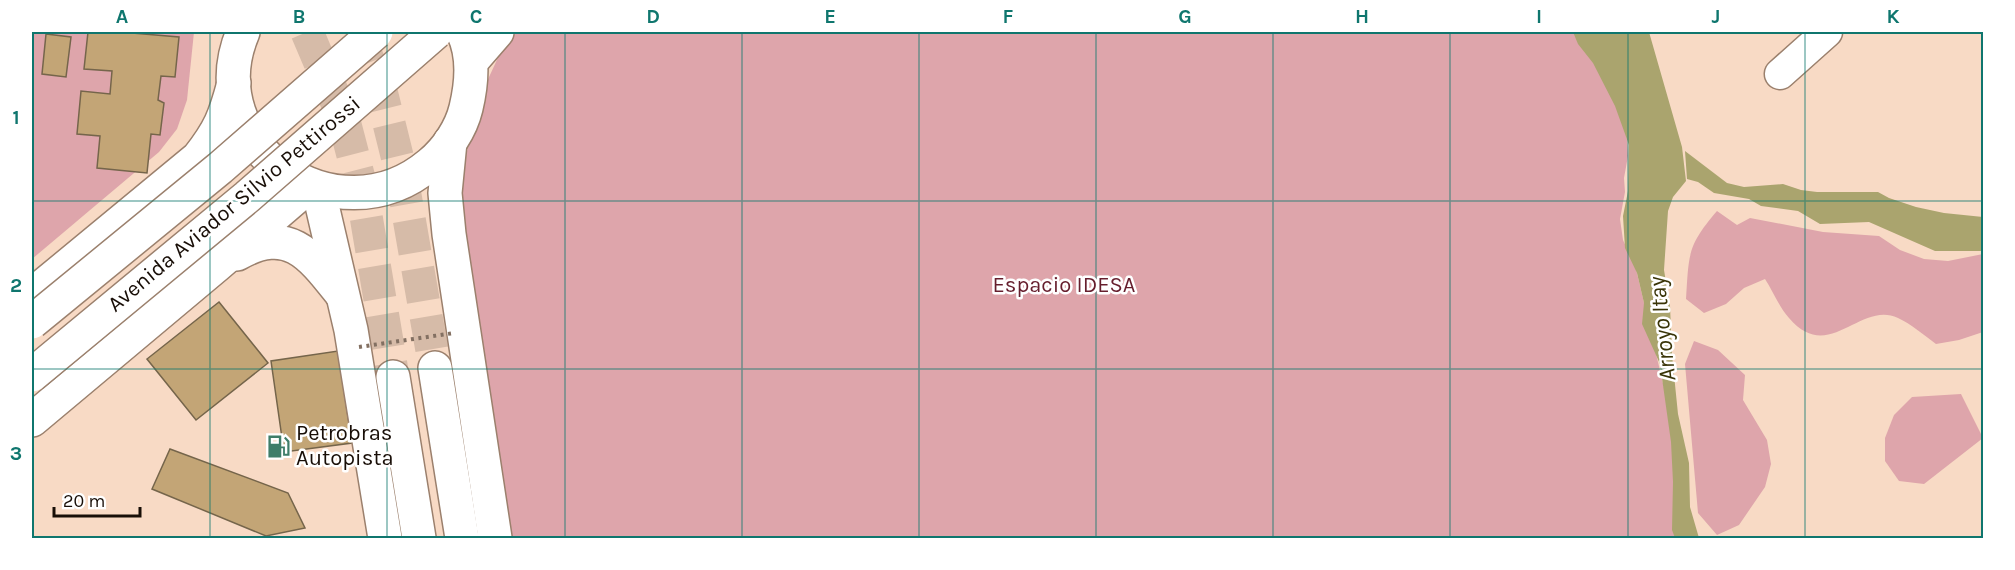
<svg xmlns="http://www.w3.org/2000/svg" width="2015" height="570" font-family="Karla,sans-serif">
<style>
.green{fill:#dea5ab}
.water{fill:#aaa46e}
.building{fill:#c3a576;stroke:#75654b;stroke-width:1.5}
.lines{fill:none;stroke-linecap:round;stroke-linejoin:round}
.highway-tunnel{stroke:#d6bba8;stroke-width:33;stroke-dasharray:33 16;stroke-linecap:butt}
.minor-casing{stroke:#9b806d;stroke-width:33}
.highway-casing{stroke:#9b806d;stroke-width:36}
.minor{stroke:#fff;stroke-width:30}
.highway{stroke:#fff;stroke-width:33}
.highway-bridge-casing{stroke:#9b806d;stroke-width:36;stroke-linecap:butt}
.path-bridge{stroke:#837062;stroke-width:4;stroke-dasharray:3 4.5;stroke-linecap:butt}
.highway-bridge{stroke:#fff;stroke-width:33}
.grid{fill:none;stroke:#0f766e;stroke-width:1.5;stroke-opacity:0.55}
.labels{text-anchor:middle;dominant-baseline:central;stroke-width:5;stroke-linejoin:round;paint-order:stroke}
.street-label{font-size:22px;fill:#180e07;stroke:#fff}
.park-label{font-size:22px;fill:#661e2d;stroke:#fff}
.poi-label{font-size:22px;fill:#180e07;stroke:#fff;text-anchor:start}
.water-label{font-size:24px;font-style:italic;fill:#393407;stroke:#fff}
.neatline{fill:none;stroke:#0f766e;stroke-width:2}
.grid-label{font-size:20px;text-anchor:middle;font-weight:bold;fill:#0f766e}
</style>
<rect width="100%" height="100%" fill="#f8dac5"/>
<!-- green -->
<g class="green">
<path d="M 32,32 L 194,32 L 187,100 L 177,129 L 159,152 L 32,259 Z"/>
<path d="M 517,32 L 1590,32 L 1625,108 L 1628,156 L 1624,178 L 1625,192 L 1620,219 L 1623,240 L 1636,269 L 1670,413 L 1678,538 L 507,538 L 457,211 L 463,166 L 484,88 L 501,51 Z"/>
<path d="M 1717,211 L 1737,225 L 1750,218 L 1823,232 L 1879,236 L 1900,250 L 1924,259 L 1948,261 L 1983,254 L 1983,332 L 1959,340 L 1936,344 C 1924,335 1911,324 1898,318 C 1860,300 1829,365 1789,318 C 1779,307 1773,291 1765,279 L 1744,288 L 1726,304 L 1704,313 L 1686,299 C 1689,254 1687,246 1717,211 Z"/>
<path d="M 1694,341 L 1718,350 L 1745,375 L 1743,400 L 1767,440 L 1771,464 L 1765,487 L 1739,525 L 1717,535 L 1698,513 L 1685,364 Z"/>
<path d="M 1961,394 L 1983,438 L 1924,484 L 1899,481 L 1885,461 L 1885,438 L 1894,415 L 1912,397 Z"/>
</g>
<!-- water -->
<g class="water">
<path d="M 1573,32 L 1649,32 L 1682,147 L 1686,181 L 1673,197 L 1668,211 L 1664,270 L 1670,306 L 1672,355 L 1678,414 L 1689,463 L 1690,507 L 1699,538 L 1675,538 L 1672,530 L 1673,482 L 1671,442 L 1660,364 L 1642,324 L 1644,303 L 1637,273 L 1625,248 L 1623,216 L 1628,191 L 1629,145 L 1615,106 L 1593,63 L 1578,44 Z"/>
<path d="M 1685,151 L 1727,183 L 1744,187 L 1783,184 L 1801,190 L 1817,192 L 1878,192 L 1889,198 L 1916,207 L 1944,213 L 1983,217 L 1983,251 L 1935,251 L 1869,222 L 1820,224 L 1798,211 L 1761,206 L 1749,199 L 1714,193 L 1698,182 L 1687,179 Z"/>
</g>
<!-- building -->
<g class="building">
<path d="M 88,32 L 120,32 L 179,37 L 175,77 L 161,76 L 158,100 L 164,103 L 160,135 L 151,134 L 147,173 L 97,168 L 100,136 L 77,134 L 81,91 L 110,94 L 112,71 L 84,69 Z"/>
<path d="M 46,34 L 71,37 L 66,77 L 42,74 Z"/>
<path d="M 219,302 L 268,363 L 196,420 L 147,359 Z"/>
<path d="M 338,351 L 352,443 L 284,452 L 271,361 Z"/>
<path d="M 170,449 L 288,493 L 305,528 L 266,536 L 152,489 Z"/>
</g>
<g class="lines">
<!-- highway-tunnel -->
<g class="highway-tunnel">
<path d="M 307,32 L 343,117 L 361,186 L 393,377"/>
<path d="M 357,32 L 382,95 L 401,172 L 435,368"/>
</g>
<defs>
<path id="minor" d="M 1780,74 L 1827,32"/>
<g id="highway">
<path d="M 243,32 C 195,145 336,243 430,164 C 447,150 461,129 466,108 C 472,83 474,55 463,32"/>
<path d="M 471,62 L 497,32"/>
<path d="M 450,142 L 445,193 L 449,234 L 495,538"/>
<path d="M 318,188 L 351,330 L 385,538"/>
<path d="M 237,254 C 288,225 310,254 340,292"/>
<path d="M 32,295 L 198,158 C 220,130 225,117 234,83"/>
<path d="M 435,368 L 462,538"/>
<path d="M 393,377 L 419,538"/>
<path d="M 32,420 L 217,265 L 310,185"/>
</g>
</defs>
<!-- minor casing -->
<use href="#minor" class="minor-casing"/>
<!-- highway casing -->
<use href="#highway" class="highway-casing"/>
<!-- minor -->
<use href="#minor" class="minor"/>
<!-- highway -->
<use href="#highway" class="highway"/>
<defs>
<g id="highway-bridge">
<path d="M 32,322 L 220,168 L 376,32"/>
<path d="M 32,375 L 247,197 L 436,32"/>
</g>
</defs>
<!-- highway-bridge casing -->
<use href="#highway-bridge" class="highway-bridge-casing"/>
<!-- path-bridge -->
<path class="path-bridge" d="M 359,347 L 454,333"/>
<!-- highway-bridge -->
<use href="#highway-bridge" class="highway-bridge"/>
</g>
<!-- grid -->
<path class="grid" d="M 210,32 L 210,538M 387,32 L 387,538M 565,32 L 565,538M 742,32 L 742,538M 919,32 L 919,538M 1096,32 L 1096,538M 1273,32 L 1273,538M 1450,32 L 1450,538M 1628,32 L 1628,538M 1805,32 L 1805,538M 32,201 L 1984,201M 32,369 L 1984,369"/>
<!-- icons -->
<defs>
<symbol id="fuel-bare" viewBox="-9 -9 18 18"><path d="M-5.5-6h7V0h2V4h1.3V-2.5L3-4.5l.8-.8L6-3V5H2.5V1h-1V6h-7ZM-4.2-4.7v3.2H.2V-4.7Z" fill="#3f7d69" stroke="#fff" stroke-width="2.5" paint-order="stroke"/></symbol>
</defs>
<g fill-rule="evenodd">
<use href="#fuel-bare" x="262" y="430" width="33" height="33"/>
</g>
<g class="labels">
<!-- street labels -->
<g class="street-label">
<text transform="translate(234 204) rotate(-40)">Avenida Aviador Silvio Pettirossi</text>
</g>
<!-- park labels -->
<g class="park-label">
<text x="1064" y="285">Espacio IDESA</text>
</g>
<!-- poi labels -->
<g class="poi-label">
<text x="296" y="433">Petrobras<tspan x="296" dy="25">Autopista</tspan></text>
</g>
<!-- water labels -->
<g class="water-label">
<text transform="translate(1662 329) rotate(-96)">Arroyo Itay</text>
</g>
</g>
<!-- border -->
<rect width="2015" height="570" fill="none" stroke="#ffffff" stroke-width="66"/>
<!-- scale -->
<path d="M54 507v9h86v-9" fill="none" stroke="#180e07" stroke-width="3"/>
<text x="63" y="507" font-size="18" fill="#180e07" stroke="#ffffff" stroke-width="4.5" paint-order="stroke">20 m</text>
<rect x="33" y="33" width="1949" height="504" class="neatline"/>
<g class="grid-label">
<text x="122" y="23">A</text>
<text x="299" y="23">B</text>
<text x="476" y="23">C</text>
<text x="653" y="23">D</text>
<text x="830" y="23">E</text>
<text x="1008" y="23">F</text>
<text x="1185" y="23">G</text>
<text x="1362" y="23">H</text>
<text x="1539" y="23">I</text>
<text x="1716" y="23">J</text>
<text x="1893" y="23">K</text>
<text x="16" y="124">1</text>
<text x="16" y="292">2</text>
<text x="16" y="460">3</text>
</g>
</svg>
